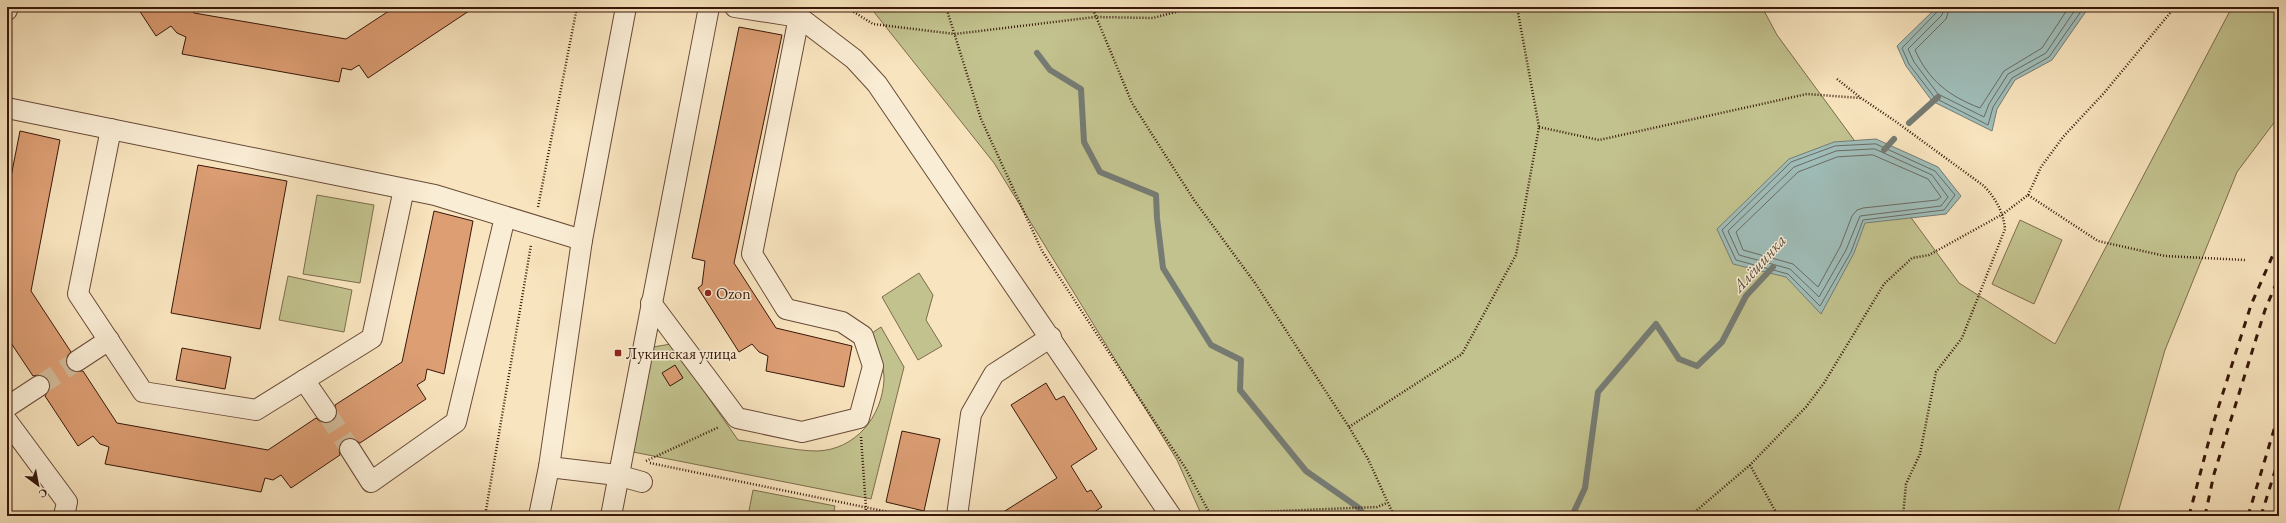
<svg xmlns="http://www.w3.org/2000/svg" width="2286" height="523" font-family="'EB Garamond',serif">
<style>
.green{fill:#c2c28e;stroke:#7d6c4c}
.water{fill:#9fbdb9;stroke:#767b73}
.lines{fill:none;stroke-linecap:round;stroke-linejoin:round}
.shore{stroke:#6c6a62;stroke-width:1}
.stream{stroke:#767b73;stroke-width:6}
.building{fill:#dd9e74;stroke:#38170a}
.minor-tunnel{stroke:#d2bb9a;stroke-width:20;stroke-dasharray:20 10;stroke-linecap:butt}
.minor-casing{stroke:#684a37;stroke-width:22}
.path{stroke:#38170a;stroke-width:2.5;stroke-dasharray:1 2;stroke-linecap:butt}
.minor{stroke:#faedd5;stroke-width:20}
.rail{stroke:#38170a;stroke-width:3;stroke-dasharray:7 7;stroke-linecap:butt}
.poi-dot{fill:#8f2418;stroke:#faedd5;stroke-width:1.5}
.labels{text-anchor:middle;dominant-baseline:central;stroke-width:3;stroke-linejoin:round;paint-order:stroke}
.poi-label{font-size:16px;fill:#38170a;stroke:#faedd5;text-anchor:start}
.water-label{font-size:17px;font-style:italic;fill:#5c5147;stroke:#faedd5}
</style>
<rect width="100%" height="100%" fill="#f8e4be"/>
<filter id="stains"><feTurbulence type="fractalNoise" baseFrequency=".005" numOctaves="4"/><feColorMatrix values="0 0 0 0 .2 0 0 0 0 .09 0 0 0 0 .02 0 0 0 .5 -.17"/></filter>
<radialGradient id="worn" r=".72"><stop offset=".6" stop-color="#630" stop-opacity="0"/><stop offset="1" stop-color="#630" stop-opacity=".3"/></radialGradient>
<!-- green -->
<g class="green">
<path d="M 870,7 L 1762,7 L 1777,35 L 1959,283 L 2055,344 L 2232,7 L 2279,7 L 2279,116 L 2237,172 L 2165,350 L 2117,516 L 1202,516 L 1177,460 L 994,163 Z"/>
<path d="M 317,195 L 374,205 L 360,283 L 303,274 Z"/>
<path d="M 2020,220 L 2062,240 L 2034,304 L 1992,284 Z"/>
<path d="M 919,273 L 933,295 L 926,320 L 942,346 L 918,360 L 882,297 Z"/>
<path d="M 288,276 L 352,290 L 344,332 L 279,320 Z"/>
<path d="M 881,327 L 904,367 L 871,499 L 633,452 L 653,347 L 671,344 L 738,440 C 760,443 795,451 817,451 C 855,450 882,417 884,380 C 885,368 876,345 872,333 Z"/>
<path d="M 753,490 L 835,506 L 833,516 L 748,516 Z"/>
</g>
<!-- water -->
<g class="water">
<path d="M 1937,7 L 2089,7 L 2052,60 L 2015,80 L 1997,109 L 1992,131 L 1932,101 L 1906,66 L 1897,46 Z"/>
<path d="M 1876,139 L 1938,167 L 1961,196 L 1946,214 L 1865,223 L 1854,253 L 1821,314 L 1786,277 L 1733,264 L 1717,229 L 1789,159 L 1834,142 Z"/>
</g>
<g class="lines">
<!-- shore -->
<g class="shore">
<path d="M 1939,7 L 1938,11 L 1902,48 L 1909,64 L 1935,98 L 1988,125 L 1993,107 L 2012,78 L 2049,57 L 2084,7"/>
<path d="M 1944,7 L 1942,15 L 1908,49 L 1914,62 L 1938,94 L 1984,117 L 1989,104 L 2008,74 L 2046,53 L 2077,7"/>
<path d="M 1950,7 L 1946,19 L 1915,50 C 1929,81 1949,96 1980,108 L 2004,71 L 2042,48 L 2069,7"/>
<path d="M 1876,144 L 1935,171 L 1955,195 L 1944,210 L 1863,220 L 1851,252 L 1820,306 L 1788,274 L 1736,260 L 1722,230 L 1791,162 L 1835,146 Z"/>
<path d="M 1875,149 L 1932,175 L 1948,197 L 1941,206 L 1860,216 L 1846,250 L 1819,297 L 1790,269 L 1739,255 L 1728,231 L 1794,167 L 1836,151 Z"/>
<path d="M 1873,155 L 1928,179 L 1941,197 L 1937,200 L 1863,208 L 1857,210 L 1852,216 L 1840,247 L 1818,287 L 1793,264 L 1743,250 L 1736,232 L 1798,172 L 1837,157 Z"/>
</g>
<!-- stream -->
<g class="stream">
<path d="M 1037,53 L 1050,70 L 1081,89 L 1084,142 L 1100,172 L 1156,195 L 1157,218 L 1163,268 L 1211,345 L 1241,360 L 1240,390 L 1306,471 L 1359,508 L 1365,516"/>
<path d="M 1909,123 L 1938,97"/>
<path d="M 1884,150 L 1894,139"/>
<path d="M 1572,516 L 1585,488 L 1598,392 L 1656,324 L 1679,359 L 1697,366 L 1722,342 L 1746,296 L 1773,267"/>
</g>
</g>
<!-- building -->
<g class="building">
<path d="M 137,7 L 190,7 L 194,13 L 346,39 L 395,7 L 475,7 L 368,78 L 359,65 L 351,70 L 342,68 L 339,82 L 182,54 L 186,37 L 177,33 L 171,26 L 156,36 Z"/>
<path d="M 739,27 L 782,35 L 734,263 L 776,328 L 852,346 L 844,387 L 766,371 L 768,356 L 759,352 L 752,344 L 739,352 L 698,288 L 702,285 L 705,261 L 692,258 Z"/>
<path d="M 20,131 L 60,140 L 31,291 L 71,352 L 67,356 L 67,367 L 72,371 L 83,371 L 117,423 L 268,450 L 316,418 L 321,422 L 332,422 L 336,417 L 335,405 L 402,362 L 434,211 L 473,221 L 444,374 L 427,369 L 425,380 L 417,385 L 426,399 L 360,443 L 350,438 L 344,440 L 339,449 L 340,455 L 291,488 L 281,475 L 273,480 L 265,478 L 261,492 L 105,464 L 109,447 L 100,444 L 93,436 L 78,446 L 45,396 L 50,386 L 48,379 L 39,375 L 33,376 L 7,337 L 7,197 Z"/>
<path d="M 198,165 L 287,181 L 260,329 L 171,313 Z"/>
<path d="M 182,348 L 231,357 L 225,389 L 176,380 Z"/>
<path d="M 675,365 L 683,378 L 670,386 L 662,373 Z"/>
<path d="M 1046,383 L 1056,400 L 1064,396 L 1097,449 L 1071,466 L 1087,492 L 1091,490 L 1102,507 L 1088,516 L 997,516 L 1057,478 L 1011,405 Z"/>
<path d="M 902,431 L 940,439 L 924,511 L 886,502 Z"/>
</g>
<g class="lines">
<!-- minor-tunnel -->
<g class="minor-tunnel">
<path d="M 39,386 L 77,361"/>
<path d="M 326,412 L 350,449"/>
</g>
<defs>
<g id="minor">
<path d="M 735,7 L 799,17 L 854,59 L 877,84 L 1171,516"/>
<path d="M 7,10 L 8,7"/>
<path d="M 7,108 L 435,195 L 582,240"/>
<path d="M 111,129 L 78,294 L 143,392 L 256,410 L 372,338 L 404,189"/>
<path d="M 651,303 L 737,418 L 802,432 L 859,418 L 873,366 L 863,336 L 842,322 L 786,309 L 752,254 L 799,17"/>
<path d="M 77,361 L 109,340"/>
<path d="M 304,380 L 326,412"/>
<path d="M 7,407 L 39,386"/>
<path d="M 7,421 L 67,502 L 64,516"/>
<path d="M 350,449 L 371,482 L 456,422 L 505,217"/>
<path d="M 549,467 L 617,475 L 642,482"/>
<path d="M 539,516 L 549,467 L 582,240 L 626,7"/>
<path d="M 611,516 L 709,7"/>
<path d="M 957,516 L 971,414 L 994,374 L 1051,337"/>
</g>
</defs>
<!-- minor casing -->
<use href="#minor" class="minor-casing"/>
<!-- path -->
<g class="path">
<path d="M 846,7 L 873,24 L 955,34 L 1095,17 L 1153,18 L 1194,7"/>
<path d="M 946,7 L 981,119 L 1042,251 L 1186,469 L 1211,516"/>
<path d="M 1092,7 L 1132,103 L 1194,200 L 1255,283 L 1349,427 L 1368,459 L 1394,516"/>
<path d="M 1837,79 L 1861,98 L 1895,121 L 1984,186 C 1996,199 2003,211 2005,229 L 1962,338 L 1936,372 L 1920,454 L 1906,484 L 1903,516"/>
<path d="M 1539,127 L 1599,140 L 1807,94 L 1860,98"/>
<path d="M 2028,195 L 2041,167 L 2063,137 L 2104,93 L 2175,7"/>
<path d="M 538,207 L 577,7"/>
<path d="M 1349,427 L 1462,354 L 1516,255 L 1539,127 L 1517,7"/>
<path d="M 861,437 L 866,508 L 865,516"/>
<path d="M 646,461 L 719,427"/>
<path d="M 650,463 L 908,516"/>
<path d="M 1750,465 L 1778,516"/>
<path d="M 485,516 L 531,245"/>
<path d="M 1221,516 L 1230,513 L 1377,507 L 1387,503"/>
<path d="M 1690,516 L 1750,465 L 1806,407 L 1824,383 L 1884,284 L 1912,258 L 1929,255 L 2003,214 L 2028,195 L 2098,241 L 2165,256 L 2245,260"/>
</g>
<!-- minor -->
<use href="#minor" class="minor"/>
<!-- rail -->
<g class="rail">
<path d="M 2189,516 L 2214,421 L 2251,305 L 2279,241"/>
<path d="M 2205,516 L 2214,474 L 2265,310 L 2279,277"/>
<path d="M 2248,516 L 2279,413"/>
<path d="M 2261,516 L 2279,458"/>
</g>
</g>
<!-- markers -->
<g class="poi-dot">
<circle cx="708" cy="293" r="4"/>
<rect x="614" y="349" width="8" height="8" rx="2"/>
</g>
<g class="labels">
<!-- poi labels -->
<g class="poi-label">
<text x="716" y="293">Ozon</text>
<text x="626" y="353">Лукинская улица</text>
</g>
<!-- water labels -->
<g class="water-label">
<text transform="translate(1759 263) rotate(-48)">Алёшинка</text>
</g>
</g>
<!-- margin -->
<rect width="2286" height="523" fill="none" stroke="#f8e4be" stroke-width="24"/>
<rect x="8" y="8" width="2270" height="507" fill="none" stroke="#38170a" stroke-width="2"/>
<rect x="12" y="12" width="2262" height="499" fill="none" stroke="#38170a"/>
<!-- north arrow -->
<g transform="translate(38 485) rotate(148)" stroke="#faedd5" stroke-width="3" paint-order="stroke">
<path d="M0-3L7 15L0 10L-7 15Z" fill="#38170a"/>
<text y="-6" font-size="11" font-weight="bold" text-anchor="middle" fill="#38170a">С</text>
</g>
<rect width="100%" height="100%" filter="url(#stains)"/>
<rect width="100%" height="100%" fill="url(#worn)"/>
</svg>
